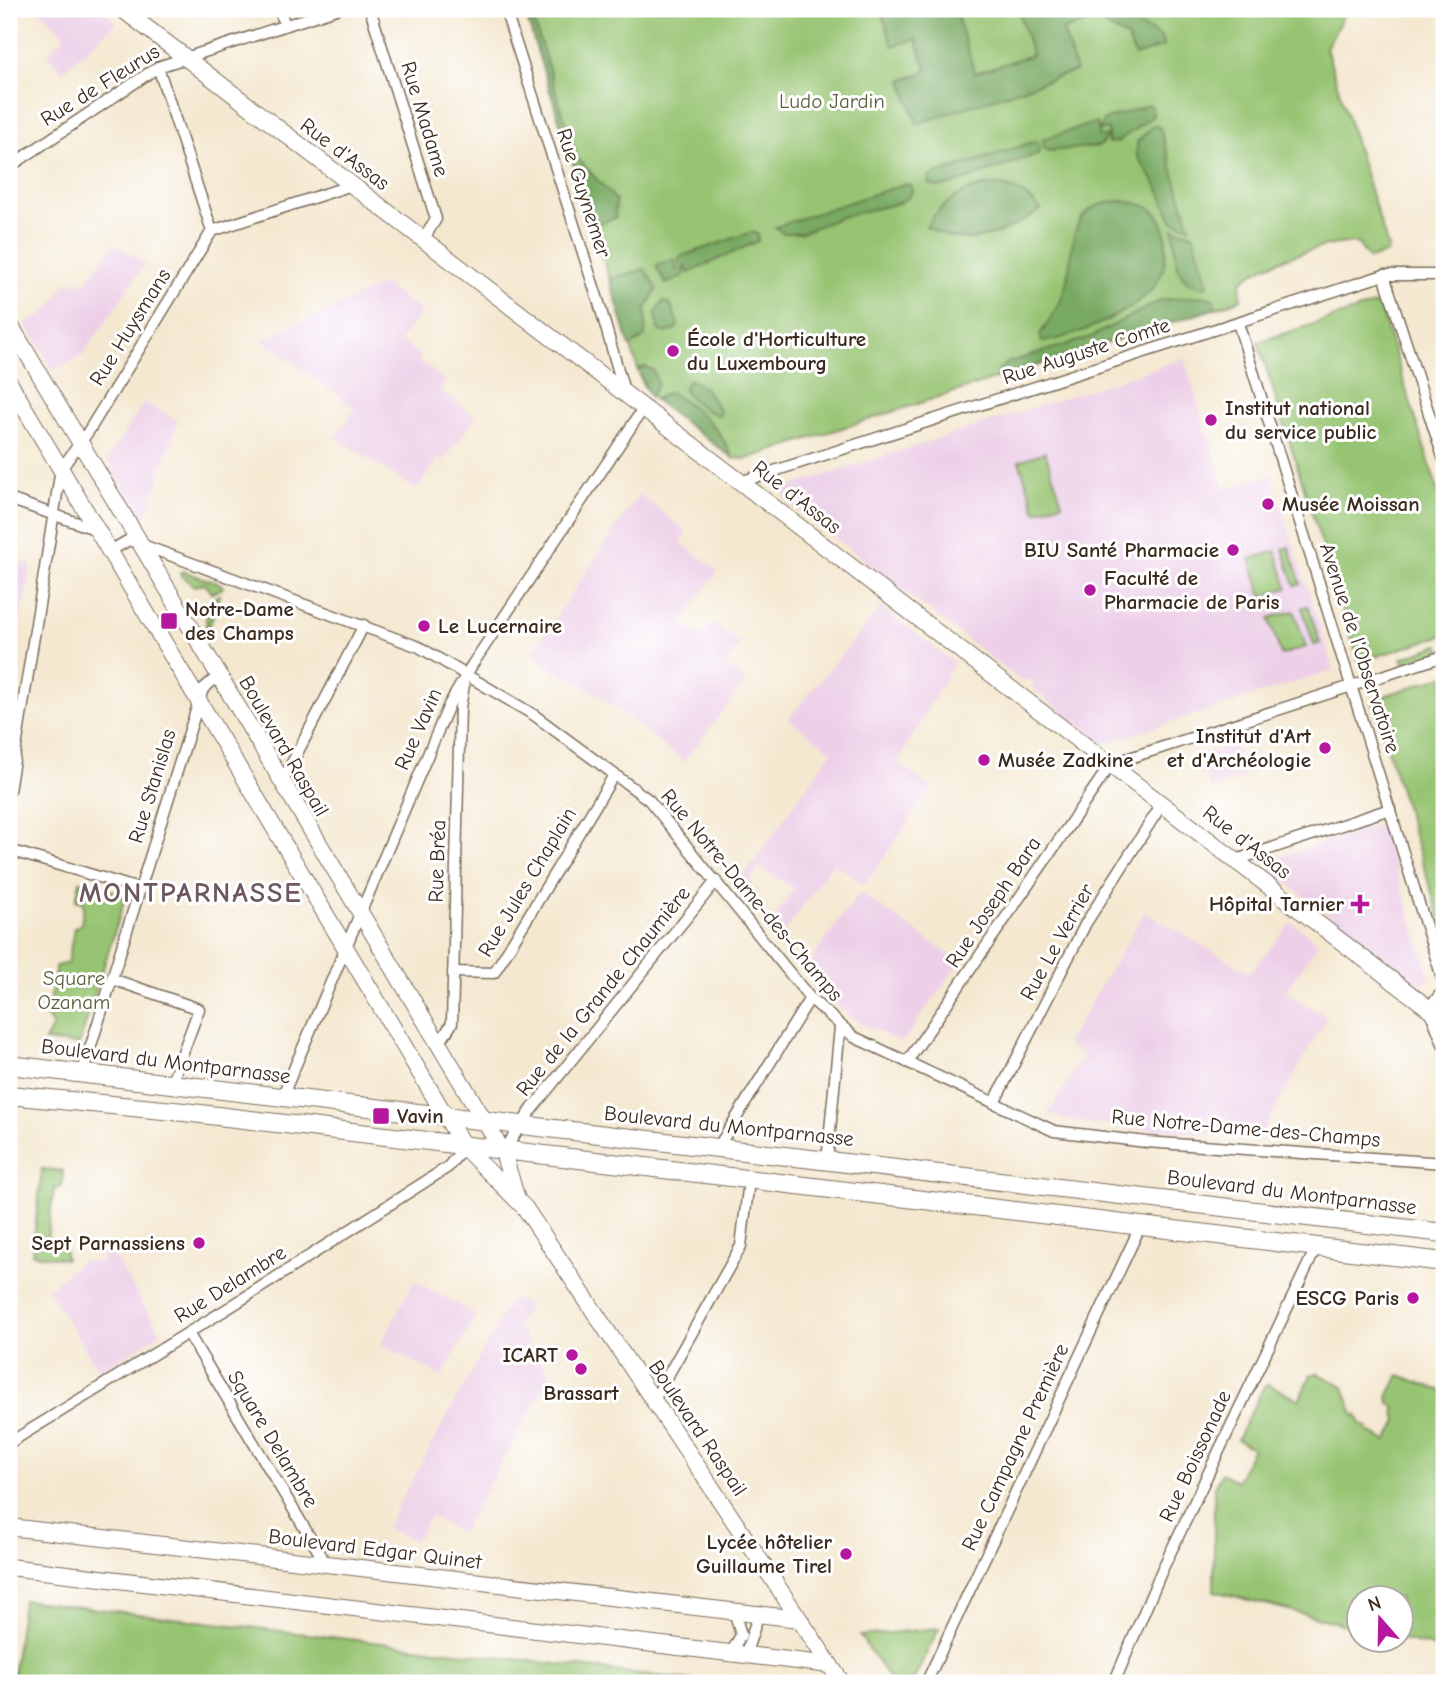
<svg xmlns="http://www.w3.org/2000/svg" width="1453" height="1692" font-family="'Comic Neue',sans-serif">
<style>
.built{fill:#edd0e8}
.green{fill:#97c472;stroke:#697748;stroke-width:2}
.forest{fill:#79aa64;stroke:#5a6a41;stroke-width:2}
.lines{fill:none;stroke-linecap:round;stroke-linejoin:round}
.street-casing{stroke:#7c6c5c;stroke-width:13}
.secondary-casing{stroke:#7c6c5c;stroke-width:18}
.primary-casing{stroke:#7c6c5c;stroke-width:20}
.street{stroke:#fff;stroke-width:10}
.secondary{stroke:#fff;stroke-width:16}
.primary{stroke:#fff;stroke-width:18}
.poi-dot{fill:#b5179e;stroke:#fff;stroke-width:2.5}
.labels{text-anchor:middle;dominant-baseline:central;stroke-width:6;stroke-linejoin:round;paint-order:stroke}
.street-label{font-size:21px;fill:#3b2a1e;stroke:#fff}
.park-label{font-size:21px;fill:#5b603b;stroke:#fff}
.poi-label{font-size:21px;font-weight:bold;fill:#3b2a1e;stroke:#fff;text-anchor:start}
.district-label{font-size:28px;font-weight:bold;letter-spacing:2px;fill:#6e585f;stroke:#fff}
</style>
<rect width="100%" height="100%" fill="#fff"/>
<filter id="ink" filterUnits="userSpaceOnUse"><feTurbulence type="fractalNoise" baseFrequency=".0143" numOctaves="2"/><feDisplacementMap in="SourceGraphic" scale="14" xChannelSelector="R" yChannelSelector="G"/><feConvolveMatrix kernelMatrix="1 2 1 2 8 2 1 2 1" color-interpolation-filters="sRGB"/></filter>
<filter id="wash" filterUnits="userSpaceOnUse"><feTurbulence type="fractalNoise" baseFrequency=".00686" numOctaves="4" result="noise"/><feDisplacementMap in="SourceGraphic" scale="28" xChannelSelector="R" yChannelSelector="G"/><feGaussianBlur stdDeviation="1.57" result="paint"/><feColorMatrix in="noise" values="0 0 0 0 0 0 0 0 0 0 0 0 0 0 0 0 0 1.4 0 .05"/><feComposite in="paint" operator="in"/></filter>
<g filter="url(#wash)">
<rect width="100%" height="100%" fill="#f4e8d0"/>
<!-- built -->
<g class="built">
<path d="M 39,9 L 100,9 L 117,22 L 63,71 L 47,54 L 65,36 Z"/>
<path d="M 114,243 L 145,264 L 83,355 L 53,370 L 25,323 L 45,314 L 67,282 L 73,286 L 77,280 L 85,284 Z"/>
<path d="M 384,284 L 421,311 L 400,341 L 420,356 L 418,360 L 446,381 L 440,390 L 476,417 L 443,461 L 438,459 L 416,490 L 336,437 L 355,408 L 262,340 Z"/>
<path d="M 1184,359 L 1225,489 L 1271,475 L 1334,670 L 1103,744 L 1032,688 L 1034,684 L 1028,679 L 1021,681 L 787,501 L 783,489 Z"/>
<path d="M 144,402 L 178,421 L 144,522 L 107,461 Z"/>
<path d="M 639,494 L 687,532 L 680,542 L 718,571 L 681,623 L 702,636 L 712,623 L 740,644 L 724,666 L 746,681 L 684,762 L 599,695 L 569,676 L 566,679 L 531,654 Z"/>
<path d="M 9,552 L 10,559 L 31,565 L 17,638 L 20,639 L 19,647 L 16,647 L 13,680 L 10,682 L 13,689 L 9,720 Z"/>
<path d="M 881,607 L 954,663 L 897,763 L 932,787 L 865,885 L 833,863 L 779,940 L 769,927 L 794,889 L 759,867 L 741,893 L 736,887 L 832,751 L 788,719 Z"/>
<path d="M 1234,744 L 1244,778 L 1210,789 L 1199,755 Z"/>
<path d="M 1382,824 L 1428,971 L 1429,979 L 1421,984 L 1268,869 L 1269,860 Z"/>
<path d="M 859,892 L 960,962 L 902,1043 L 850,1017 L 804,971 Z"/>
<path d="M 1145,912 L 1250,973 L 1291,922 L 1319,943 L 1285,992 L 1327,1017 L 1259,1137 L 1126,1128 L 1065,1119 L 1049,1113 L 1083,1055 L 1066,1044 Z"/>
<path d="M 104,1241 L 161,1333 L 99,1372 L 48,1289 L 81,1261 L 101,1263 Z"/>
<path d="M 414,1281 L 476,1315 L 442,1377 L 381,1344 Z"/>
<path d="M 512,1297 L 528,1306 L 517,1325 L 551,1376 L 461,1533 L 430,1516 L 415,1541 L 386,1528 Z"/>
</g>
<!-- green -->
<g class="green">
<path d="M 524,9 L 1347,9 L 1326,48 L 1388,247 L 1387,253 L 1369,259 L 1358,244 C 1340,237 1251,266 1241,283 L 1241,299 L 1231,303 L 746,459 L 733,458 L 652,398 L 643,385 Z"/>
<path d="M 1379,303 L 1444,510 L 1444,635 L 1359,662 L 1258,342 Z"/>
<path d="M 1045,452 L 1062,503 L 1036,511 L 1019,461 Z"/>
<path d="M 1289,547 L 1301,584 L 1295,586 L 1283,549 Z"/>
<path d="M 1276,551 L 1287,588 L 1262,596 L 1250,559 Z"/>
<path d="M 182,571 L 221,584 L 223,588 L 212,593 L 205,584 L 194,586 L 180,574 Z"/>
<path d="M 219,595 L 210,625 L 206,627 L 207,603 Z"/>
<path d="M 1308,606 L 1320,643 L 1314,645 L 1302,607 Z"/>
<path d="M 1294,611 L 1306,647 L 1281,655 L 1269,618 Z"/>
<path d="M 1439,645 L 1442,652 L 1404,664 L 1402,658 Z"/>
<path d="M 1444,676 L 1444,932 L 1372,700 Z"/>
<path d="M 80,881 L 123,894 L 125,898 L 79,1045 L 45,1041 L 53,1026 L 47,1017 L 56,966 L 68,963 L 74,928 L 81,924 L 84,903 L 76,900 Z"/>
<path d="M 42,1169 L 63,1171 L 62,1187 L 54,1189 L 47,1238 L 55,1240 L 55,1246 L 64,1247 L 66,1259 L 32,1254 Z"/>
<path d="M 1317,1373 L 1344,1387 L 1354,1416 L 1357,1415 L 1361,1424 L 1368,1428 L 1367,1431 L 1387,1441 L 1397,1421 L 1394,1406 L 1389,1403 L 1388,1397 L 1399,1375 L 1444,1392 L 1444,1650 L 1401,1639 L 1400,1598 L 1358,1598 L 1358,1628 L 1214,1591 L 1214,1489 L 1221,1473 L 1237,1481 L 1253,1448 L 1237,1440 L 1264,1386 L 1268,1384 L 1299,1400 L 1311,1375 Z"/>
<path d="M 23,1600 L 715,1683 L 12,1683 Z"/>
<path d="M 939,1628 L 912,1683 L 892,1683 L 860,1636 Z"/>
</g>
<!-- forest -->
<g class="forest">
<path d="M 524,9 L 539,9 L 535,25 L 577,158 L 616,200 L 615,218 L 593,225 Z"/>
<path d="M 880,9 L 968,9 L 956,13 L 975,73 L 1032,55 L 1018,9 L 1110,9 L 1161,37 L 1164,46 L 1135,56 L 1127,37 L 1095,20 L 1063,30 L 1076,71 L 917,124 L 902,80 L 927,71 L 916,39 L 893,46 Z"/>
<path d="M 1148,105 L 1152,107 L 1153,116 L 1117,142 L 1108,143 L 1108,129 L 1099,131 L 1104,120 Z"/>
<path d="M 1097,122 L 1099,136 L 1107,137 L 1100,146 L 1048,151 L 1044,148 L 1043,139 Z"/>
<path d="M 1154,125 L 1160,128 L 1190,227 L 1172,221 L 1159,189 L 1137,156 L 1137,142 Z"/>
<path d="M 1036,141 L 1040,147 L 1038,154 L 950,185 L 938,187 L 928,183 L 930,176 Z"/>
<path d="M 904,184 L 910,185 L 912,190 L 910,196 L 899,203 L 841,217 L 801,233 L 783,233 L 775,227 Z"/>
<path d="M 992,185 C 1013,186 1027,194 1041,210 C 1005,233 967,253 926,226 C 944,202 962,188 992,185 Z"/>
<path d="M 1119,201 C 1131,202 1146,203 1155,212 C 1172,230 1168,270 1153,288 C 1132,313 1073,338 1042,342 L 1040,335 C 1048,321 1059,308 1064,292 C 1077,254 1061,205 1119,201 Z"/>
<path d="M 1173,228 L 1193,234 L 1208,284 L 1206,287 C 1171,286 1177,253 1173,228 Z"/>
<path d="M 752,232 L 758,234 L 758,241 L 688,273 L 686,265 L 678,265 L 679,257 Z"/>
<path d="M 674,259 L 676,270 L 685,268 L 684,275 L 666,284 L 656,266 Z"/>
<path d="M 645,269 L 657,289 L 646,308 L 645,336 L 630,347 L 610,279 Z"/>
<path d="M 1205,296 L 1213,299 L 1216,308 L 998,378 L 998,371 L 1007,363 L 1091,337 L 1161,300 Z"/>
<path d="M 663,301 L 671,305 L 678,324 L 676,329 L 666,333 L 658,330 L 656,313 Z"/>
<path d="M 645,367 L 653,370 L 658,384 L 650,397 L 637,369 Z"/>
<path d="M 689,379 L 706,389 L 721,413 L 719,415 C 706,413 691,400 683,389 Z"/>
<path d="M 669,392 C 698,407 720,429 733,458 L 654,400 Z"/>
</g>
</g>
<g filter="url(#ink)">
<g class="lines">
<defs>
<g id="street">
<path d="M 279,9 L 285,25"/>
<path d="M 370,9 L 436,219 L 424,238"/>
<path d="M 505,9 L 599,303 L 624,391"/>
<path d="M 158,67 L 212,231"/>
<path d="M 9,167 L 158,67 L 336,9"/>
<path d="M 212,231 L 352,185"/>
<path d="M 1384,275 L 1444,460"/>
<path d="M 1238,323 L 1444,984"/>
<path d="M 743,481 L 1384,275 L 1444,275"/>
<path d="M 9,499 L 95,529"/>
<path d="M 110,551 L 129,540 L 419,647 L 534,715 L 649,800 L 810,998 L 854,1037 L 1054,1131 L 1146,1142 L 1444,1163"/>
<path d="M 281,784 L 364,625"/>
<path d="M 9,791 L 61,469 L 88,432 L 212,231"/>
<path d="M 9,850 L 139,889"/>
<path d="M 1236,860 L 1390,809"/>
<path d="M 453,972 L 494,973 L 614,775"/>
<path d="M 112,979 L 199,1009 L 171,1084"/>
<path d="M 1444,990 L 1429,1008 L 1444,1046"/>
<path d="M 438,1046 L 452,1023 L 460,707 L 464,685"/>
<path d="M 907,1062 L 1111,764 L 1444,656"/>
<path d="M 82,1074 L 199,701 L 203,689 L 218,676"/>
<path d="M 282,1097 L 449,705 L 472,665 L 645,406"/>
<path d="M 994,1103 L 1086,923 L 1162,804"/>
<path d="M 717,1149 L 810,998"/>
<path d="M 503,1152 L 532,1109 L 716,881"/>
<path d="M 827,1161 L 840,1027"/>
<path d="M 188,1333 L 326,1564"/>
<path d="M 654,1400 L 741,1246 L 749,1181"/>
<path d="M 9,1443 L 230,1307 L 448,1167 L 464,1147"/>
<path d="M 731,1653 L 741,1635 L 735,1614"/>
<path d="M 745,1656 L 758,1616"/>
<path d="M 926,1683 L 1140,1227"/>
<path d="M 1114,1683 L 1162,1570 L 1316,1248"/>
</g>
<g id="secondary">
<path d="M 122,9 L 1444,1020"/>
<path d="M 9,323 L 503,1152 L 516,1196"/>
<path d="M 9,382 L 464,1147 L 525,1208 L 842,1683"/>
<path d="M 9,1527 L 799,1619"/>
<path d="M 9,1567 L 830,1665"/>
</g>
<g id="primary">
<path d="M 9,1065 L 1444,1233"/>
<path d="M 9,1095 L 184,1112 L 1444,1262"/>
</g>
</defs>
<!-- street casing -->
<use href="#street" class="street-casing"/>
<!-- secondary casing -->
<use href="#secondary" class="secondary-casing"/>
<!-- primary casing -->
<use href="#primary" class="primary-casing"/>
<!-- street -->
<use href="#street" class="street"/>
<!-- secondary -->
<use href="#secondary" class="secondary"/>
<!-- primary -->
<use href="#primary" class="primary"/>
</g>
</g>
<!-- markers -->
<g class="poi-dot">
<circle cx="673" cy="351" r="7"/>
<circle cx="1211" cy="420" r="7"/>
<circle cx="1268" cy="504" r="7"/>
<circle cx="1233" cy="550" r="7"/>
<circle cx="1090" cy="590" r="7"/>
<rect x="160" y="612" width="18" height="18" rx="3.5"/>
<circle cx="424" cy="626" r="7"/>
<circle cx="1325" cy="748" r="7"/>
<circle cx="984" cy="760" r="7"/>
<path d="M1356.5 893.5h7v7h7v7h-7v7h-7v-7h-7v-7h7z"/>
<rect x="372" y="1107" width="18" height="18" rx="3.5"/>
<circle cx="199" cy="1243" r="7"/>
<circle cx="1413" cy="1298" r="7"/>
<circle cx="572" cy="1355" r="7"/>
<circle cx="581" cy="1369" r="7"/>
<circle cx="846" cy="1554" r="7"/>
</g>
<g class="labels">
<!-- street labels -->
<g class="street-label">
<text transform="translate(100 85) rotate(-32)">Rue de Fleurus</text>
<text transform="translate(425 119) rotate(73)">Rue Madame</text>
<text transform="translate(345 154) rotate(37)">Rue d'Assas</text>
<text transform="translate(584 193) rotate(72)">Rue Guynemer</text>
<text transform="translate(130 327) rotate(-58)">Rue Huysmans</text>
<text transform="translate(1086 351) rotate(-18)">Rue Auguste Comte</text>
<text transform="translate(797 497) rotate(38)">Rue d'Assas</text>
<text transform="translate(1360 648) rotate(72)">Avenue de l'Observatoire</text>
<text transform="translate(418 729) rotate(-66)">Rue Vavin</text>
<text transform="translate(284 746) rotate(60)">Boulevard Raspail</text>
<text transform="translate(152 786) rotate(-73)">Rue Stanislas</text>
<text transform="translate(1247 842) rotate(38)">Rue d'Assas</text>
<text transform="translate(437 861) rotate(-88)">Rue Bréa</text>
<text transform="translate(527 882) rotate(-59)">Rue Jules Chaplain</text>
<text transform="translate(752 895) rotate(50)">Rue Notre-Dame-des-Champs</text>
<text transform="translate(993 902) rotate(-56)">Rue Joseph Bara</text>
<text transform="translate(1057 942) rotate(-61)">Rue Le Verrier</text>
<text transform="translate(603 991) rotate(-51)">Rue de la Grande Chaumière</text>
<text transform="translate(166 1061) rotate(7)">Boulevard du Montparnasse</text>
<text transform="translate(729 1126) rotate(6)">Boulevard du Montparnasse</text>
<text transform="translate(1246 1128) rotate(5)">Rue Notre-Dame-des-Champs</text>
<text transform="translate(1292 1192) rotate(7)">Boulevard du Montparnasse</text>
<text transform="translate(230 1284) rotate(-32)">Rue Delambre</text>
<text transform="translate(698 1428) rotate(56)">Boulevard Raspail</text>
<text transform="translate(273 1439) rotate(59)">Square Delambre</text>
<text transform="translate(1015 1447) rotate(-65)">Rue Campagne Première</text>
<text transform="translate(1195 1456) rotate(-65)">Rue Boissonade</text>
<text transform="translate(375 1549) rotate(7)">Boulevard Edgar Quinet</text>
</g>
<!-- park labels -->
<g class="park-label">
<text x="832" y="101">Ludo Jardin</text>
<text x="74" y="978">Square<tspan x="74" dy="24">Ozanam</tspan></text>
</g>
<!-- poi labels -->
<g class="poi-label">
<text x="687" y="339">École d'Horticulture<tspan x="687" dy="24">du Luxembourg</tspan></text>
<text x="1225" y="408">Institut national<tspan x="1225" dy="24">du service public</tspan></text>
<text x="1282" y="504">Musée Moissan</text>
<text x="1219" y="550" text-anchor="end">BIU Santé Pharmacie</text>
<text x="1104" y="578">Faculté de<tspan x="1104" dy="24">Pharmacie de Paris</tspan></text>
<text x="185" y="609">Notre-Dame<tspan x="185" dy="24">des Champs</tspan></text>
<text x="438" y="626">Le Lucernaire</text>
<text x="1311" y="736" text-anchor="end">Institut d'Art<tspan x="1311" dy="24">et d'Archéologie</tspan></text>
<text x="998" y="760">Musée Zadkine</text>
<text x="1344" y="904" text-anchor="end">Hôpital Tarnier</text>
<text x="397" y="1116">Vavin</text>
<text x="185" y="1243" text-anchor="end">Sept Parnassiens</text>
<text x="1399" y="1298" text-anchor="end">ESCG Paris</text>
<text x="558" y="1355" text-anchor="end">ICART</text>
<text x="581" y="1393" text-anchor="middle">Brassart</text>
<text x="832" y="1542" text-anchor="end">Lycée hôtelier<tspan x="832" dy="24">Guillaume Tirel</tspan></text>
</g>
<!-- district labels -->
<g class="district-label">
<text x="191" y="893">MONTPARNASSE</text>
</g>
</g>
<!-- margin -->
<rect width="1453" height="1692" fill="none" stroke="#fff" stroke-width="35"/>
<!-- north arrow -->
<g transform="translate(1380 1619) rotate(340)"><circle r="33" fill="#ffffff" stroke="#b1aaa5" stroke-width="2"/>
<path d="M0-5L12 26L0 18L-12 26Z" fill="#b5179e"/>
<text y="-10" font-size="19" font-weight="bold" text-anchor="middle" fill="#3b2a1e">N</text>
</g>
</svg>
